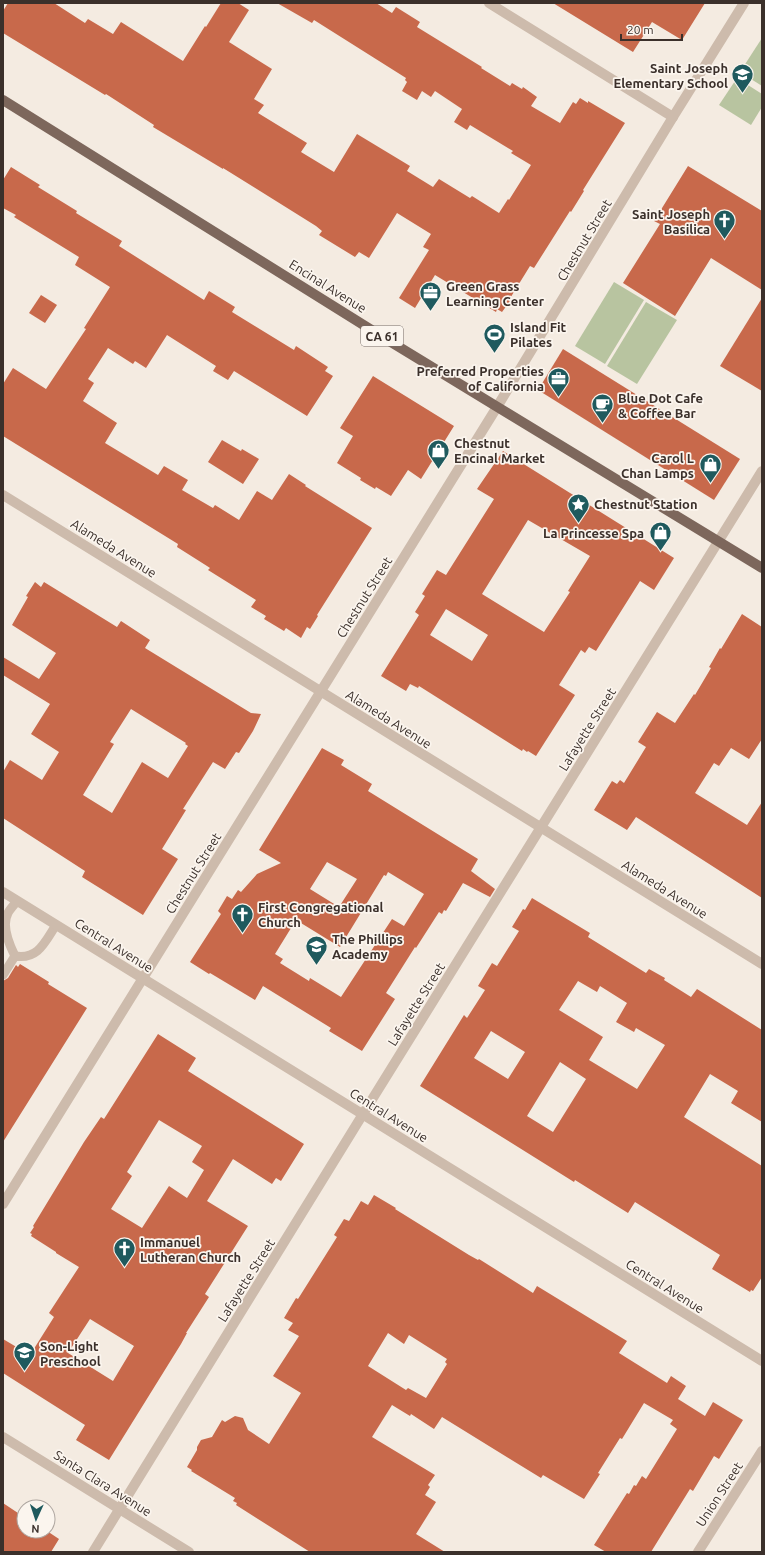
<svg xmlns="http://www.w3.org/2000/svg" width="765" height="1555" font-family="Ubuntu,sans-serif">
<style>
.green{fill:#b8c4a0}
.building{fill:#c8694b;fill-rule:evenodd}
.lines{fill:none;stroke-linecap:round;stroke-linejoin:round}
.service{stroke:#cdbbac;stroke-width:9}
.minor{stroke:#cdbbac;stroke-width:10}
.tertiary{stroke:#cdbbac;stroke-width:10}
.primary{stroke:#7d675c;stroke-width:10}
.labels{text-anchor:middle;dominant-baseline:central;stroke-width:3.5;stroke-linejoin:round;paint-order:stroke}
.shield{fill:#fbf5ee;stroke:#756b66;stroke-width:1}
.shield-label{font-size:12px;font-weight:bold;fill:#3b302b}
.poi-label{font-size:13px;font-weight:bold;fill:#3b302b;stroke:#fbf5ee;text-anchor:start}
.street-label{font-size:13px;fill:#3b302b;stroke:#fbf5ee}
</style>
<rect width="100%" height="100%" fill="#f4ebe1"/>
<!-- green -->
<g class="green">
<path d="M 762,38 L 762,86 L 740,72 Z"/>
<path d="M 737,78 L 762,94 L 762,107 L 751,125 L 719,105 Z"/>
<path d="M 614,282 L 644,300 L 605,364 L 575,346 Z"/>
<path d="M 646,302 L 677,320 L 637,384 L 607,366 Z"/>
</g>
<!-- building -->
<g class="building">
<path d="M 8,3 L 54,3 L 85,23 L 88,19 L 113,34 L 121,22 L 183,61 L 205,26 L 206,27 L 221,3 L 238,3 L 249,10 L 229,42 L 272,69 L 254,99 L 264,105 L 258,113 L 307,143 L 301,152 L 334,172 L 357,134 L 410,166 L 407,171 L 433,187 L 439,179 L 470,198 L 472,196 L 499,213 L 508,199 L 509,200 L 531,165 L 511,153 L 513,151 L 470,125 L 467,130 L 454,122 L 462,109 L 435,91 L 431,97 L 422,91 L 417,100 L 402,91 L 407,82 L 405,80 L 406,78 L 314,20 L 312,23 L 277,3 L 376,3 L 392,13 L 396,7 L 420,22 L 417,27 L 482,67 L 481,68 L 510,86 L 512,83 L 522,89 L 523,87 L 537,97 L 531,106 L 560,123 L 573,102 L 576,104 L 580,98 L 588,103 L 588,101 L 625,123 L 583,190 L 584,191 L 571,212 L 570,211 L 534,268 L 530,266 L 509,300 L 510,301 L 502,312 L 497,309 L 496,312 L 435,275 L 415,308 L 399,298 L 429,250 L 423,247 L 431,234 L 397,213 L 369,258 L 359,252 L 355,257 L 319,235 L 322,231 L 316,226 L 223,168 L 223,169 L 153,127 L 154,125 L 106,94 L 105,95 L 3,33 L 3,11 Z"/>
<path d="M 553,3 L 705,3 L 682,40 L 652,22 L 633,52 Z"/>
<path d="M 688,166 L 762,211 L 762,290 L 711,258 L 675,316 L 623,283 L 660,224 L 654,221 Z"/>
<path d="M 11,167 L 40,185 L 38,187 L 77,211 L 76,213 L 122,241 L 119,246 L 204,300 L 209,291 L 235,307 L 232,312 L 294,350 L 296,346 L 328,367 L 325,371 L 333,376 L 307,416 L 234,371 L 228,380 L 213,371 L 216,366 L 167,335 L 146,368 L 135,361 L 133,364 L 108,348 L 88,379 L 94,383 L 83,401 L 117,423 L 105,443 L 158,475 L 164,466 L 188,480 L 182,490 L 213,508 L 215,505 L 239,520 L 257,491 L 272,500 L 289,474 L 306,485 L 305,486 L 372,528 L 317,615 L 318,616 L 310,629 L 307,627 L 301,638 L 286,628 L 284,631 L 264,619 L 266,616 L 251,607 L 256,600 L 208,570 L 210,568 L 207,566 L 177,547 L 178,544 L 3,436 L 3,384 L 13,368 L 46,389 L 86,329 L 84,328 L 110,287 L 75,265 L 79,257 L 14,217 L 16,215 L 3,208 L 3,180 Z"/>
<path d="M 41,295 L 57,305 L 45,323 L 29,313 Z"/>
<path d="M 762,298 L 762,391 L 720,366 Z"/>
<path d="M 563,349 L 740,459 L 714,500 L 538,390 Z"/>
<path d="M 373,376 L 454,426 L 421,479 L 408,470 L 391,496 L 376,487 L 375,489 L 360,480 L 361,478 L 337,463 L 353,436 L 340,428 Z"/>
<path d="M 222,440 L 241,451 L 242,449 L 259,459 L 243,484 L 208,462 Z"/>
<path d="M 503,451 L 674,558 L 654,590 L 640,581 L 596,651 L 589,647 L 585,653 L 581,650 L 559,685 L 575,695 L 536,756 L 528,751 L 527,752 L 523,749 L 522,751 L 419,686 L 418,688 L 410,684 L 406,691 L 381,676 L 419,615 L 415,612 L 425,596 L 422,594 L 437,570 L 446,575 L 494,499 L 477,489 ZM 528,520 L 590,556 L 568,591 L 570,592 L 544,632 L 482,594 ZM 446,609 L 488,635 L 472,661 L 430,635 Z"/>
<path d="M 35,582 L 41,587 L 44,582 L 117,627 L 121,621 L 150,640 L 145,648 L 251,713 L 261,714 L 253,731 L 239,753 L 236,752 L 225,769 L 213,762 L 183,809 L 186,810 L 162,849 L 178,859 L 143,915 L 82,877 L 85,871 L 3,818 L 3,772 L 10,760 L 42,780 L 59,752 L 31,734 L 50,704 L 3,675 L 3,657 L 39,679 L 56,653 L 12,625 L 28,597 L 26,596 ZM 131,709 L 186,743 L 185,744 L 188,746 L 168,778 L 142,762 L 112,813 L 83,795 L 114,744 L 110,742 Z"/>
<path d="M 742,614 L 762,627 L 762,739 L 749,759 L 731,748 L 719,766 L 714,763 L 695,793 L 747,825 L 762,802 L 762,898 L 636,817 L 627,830 L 594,810 L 612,781 L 617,784 L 620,780 L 624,783 L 646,747 L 638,742 L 657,712 L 675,723 L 694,694 L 695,695 L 711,668 L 709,667 L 712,662 L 720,648 L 721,649 Z"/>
<path d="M 322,748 L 344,760 L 341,765 L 372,784 L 368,791 L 478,859 L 471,871 L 495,889 L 490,897 L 463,883 L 446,911 L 444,910 L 442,914 L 439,912 L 416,948 L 415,947 L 386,993 L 395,999 L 362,1051 L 329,1031 L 331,1028 L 263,986 L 255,1000 L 210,973 L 209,974 L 190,962 L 221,914 L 218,911 L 227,896 L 232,899 L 238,890 L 241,892 L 257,874 L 281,863 L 259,850 ZM 327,862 L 357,879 L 339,907 L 310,889 ZM 388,872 L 424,894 L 404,926 L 392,919 L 341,997 L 310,978 L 309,981 L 280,963 L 283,959 L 275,954 L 296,920 L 340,947 L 384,875 L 386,876 Z"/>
<path d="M 532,898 L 590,933 L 588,937 L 646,973 L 649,969 L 665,978 L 664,980 L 691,997 L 697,989 L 762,1030 L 762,1122 L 731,1103 L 738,1091 L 710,1074 L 684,1117 L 762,1166 L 762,1277 L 753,1291 L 751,1290 L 750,1292 L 712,1269 L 720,1255 L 635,1202 L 628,1213 L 575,1180 L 574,1182 L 420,1086 L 464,1015 L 467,1018 L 485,990 L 478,986 L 492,963 L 497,966 L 519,931 L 512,927 L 523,909 L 525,910 ZM 578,981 L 597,992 L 600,986 L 627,1003 L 616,1022 L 634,1032 L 636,1028 L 665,1045 L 637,1089 L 589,1060 L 603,1037 L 559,1010 ZM 491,1031 L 525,1052 L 508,1079 L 474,1058 ZM 560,1062 L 586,1079 L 553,1132 L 527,1116 Z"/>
<path d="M 20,964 L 49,982 L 48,984 L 87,1008 L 3,1142 L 3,981 L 8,978 L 16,965 L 18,967 Z"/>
<path d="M 158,1034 L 196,1058 L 188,1071 L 304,1144 L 281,1181 L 276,1178 L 272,1184 L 233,1159 L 207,1201 L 248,1226 L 205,1294 L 209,1297 L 186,1333 L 187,1333 L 181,1344 L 109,1460 L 76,1440 L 85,1425 L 3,1373 L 3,1339 L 30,1355 L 54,1317 L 49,1313 L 79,1267 L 56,1253 L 56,1252 L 31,1236 L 32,1234 L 30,1233 L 34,1227 L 33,1226 L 84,1142 L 101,1117 L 104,1119 ZM 159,1120 L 202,1146 L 192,1162 L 204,1170 L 187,1198 L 169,1186 L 142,1228 L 111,1209 L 132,1176 L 127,1172 ZM 90,1319 L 134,1346 L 113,1381 L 68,1353 Z"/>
<path d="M 374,1195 L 396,1208 L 395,1209 L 469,1255 L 478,1260 L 479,1259 L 533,1293 L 537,1286 L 627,1341 L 619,1353 L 667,1383 L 671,1376 L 686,1386 L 678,1399 L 705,1416 L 713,1402 L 743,1420 L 719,1459 L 714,1456 L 693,1491 L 690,1489 L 651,1552 L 606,1552 L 594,1545 L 627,1493 L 629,1494 L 634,1485 L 636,1486 L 642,1476 L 646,1479 L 677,1429 L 670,1424 L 673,1420 L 644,1403 L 622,1439 L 620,1438 L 598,1473 L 600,1474 L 584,1499 L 543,1475 L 541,1478 L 442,1417 L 434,1429 L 411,1414 L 410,1416 L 392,1405 L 372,1437 L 435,1475 L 428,1485 L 430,1487 L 425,1495 L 436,1502 L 416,1534 L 445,1552 L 310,1552 L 236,1505 L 237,1503 L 233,1501 L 235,1498 L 191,1471 L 192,1470 L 187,1467 L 197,1450 L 197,1447 L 201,1440 L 212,1437 L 222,1420 L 225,1422 L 235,1416 L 243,1418 L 248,1430 L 269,1444 L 301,1393 L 273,1376 L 299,1336 L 288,1330 L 293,1323 L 284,1318 L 296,1298 L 298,1299 L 337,1237 L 334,1235 L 344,1219 L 349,1221 L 361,1201 L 368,1205 ZM 388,1333 L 404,1344 L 409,1335 L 447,1359 L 445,1362 L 447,1364 L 426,1398 L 408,1388 L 406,1390 L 368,1366 Z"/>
<path d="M 3,1503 L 24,1517 L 24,1531 L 47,1531 L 59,1539 L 51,1552 L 3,1552 Z"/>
</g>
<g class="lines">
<!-- service -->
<g class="service">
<path d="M 15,956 C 9,944 1,926 8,913 C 10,909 14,905 17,901"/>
<path d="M 3,975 L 15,956 C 38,960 45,942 56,925"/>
</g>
<!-- minor -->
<g class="minor">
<path d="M 489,3 L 673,117"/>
<path d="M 3,495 L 762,964"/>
<path d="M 3,1204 L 497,407 L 673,117 L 744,3"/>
<path d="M 93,1552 L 363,1114 L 762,471"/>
<path d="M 698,1552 L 762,1451"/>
</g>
<!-- tertiary -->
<g class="tertiary">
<path d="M 3,892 L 762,1361"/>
<path d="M 3,1437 L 189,1552"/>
</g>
<!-- primary -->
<path class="primary" d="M 3,100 L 386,339 L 762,568"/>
</g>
<!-- icons -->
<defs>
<symbol id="school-pin" viewBox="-11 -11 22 30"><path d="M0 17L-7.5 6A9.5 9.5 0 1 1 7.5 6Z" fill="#1f5a5e" stroke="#fbf5ee"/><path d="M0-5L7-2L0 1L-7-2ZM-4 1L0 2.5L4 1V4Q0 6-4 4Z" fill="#fff"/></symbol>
<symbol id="church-pin" viewBox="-11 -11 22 30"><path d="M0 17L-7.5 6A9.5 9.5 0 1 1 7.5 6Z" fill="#1f5a5e" stroke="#fbf5ee"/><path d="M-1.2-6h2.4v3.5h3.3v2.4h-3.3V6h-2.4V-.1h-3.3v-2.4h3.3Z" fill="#fff"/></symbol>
<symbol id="office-pin" viewBox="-11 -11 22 30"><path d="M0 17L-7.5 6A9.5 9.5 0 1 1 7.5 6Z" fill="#1f5a5e" stroke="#fbf5ee"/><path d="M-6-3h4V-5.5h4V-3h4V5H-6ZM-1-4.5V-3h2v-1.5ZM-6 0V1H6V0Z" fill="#fff"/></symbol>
<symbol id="stadium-pin" viewBox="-11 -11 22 30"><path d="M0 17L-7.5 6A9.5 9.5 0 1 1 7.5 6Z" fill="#1f5a5e" stroke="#fbf5ee"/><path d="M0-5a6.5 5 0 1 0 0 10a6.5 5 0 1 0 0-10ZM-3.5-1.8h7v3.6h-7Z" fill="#fff"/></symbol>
<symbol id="cafe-pin" viewBox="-11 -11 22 30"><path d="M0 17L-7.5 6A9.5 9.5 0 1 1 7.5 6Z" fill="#1f5a5e" stroke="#fbf5ee"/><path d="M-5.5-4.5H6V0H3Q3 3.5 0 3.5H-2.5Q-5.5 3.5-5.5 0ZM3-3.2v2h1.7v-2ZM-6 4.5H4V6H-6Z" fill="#fff"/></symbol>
<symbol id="shop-pin" viewBox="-11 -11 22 30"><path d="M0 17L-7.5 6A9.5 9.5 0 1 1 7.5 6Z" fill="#1f5a5e" stroke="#fbf5ee"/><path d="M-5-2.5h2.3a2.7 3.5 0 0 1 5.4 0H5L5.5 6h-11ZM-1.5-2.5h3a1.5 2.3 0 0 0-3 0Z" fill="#fff"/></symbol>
<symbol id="sight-pin" viewBox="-11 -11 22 30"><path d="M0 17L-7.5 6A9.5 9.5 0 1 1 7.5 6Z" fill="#1f5a5e" stroke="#fbf5ee"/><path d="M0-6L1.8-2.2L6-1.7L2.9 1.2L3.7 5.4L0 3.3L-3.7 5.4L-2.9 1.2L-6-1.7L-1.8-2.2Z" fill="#fff"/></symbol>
</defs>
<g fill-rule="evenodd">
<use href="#school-pin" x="730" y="62" width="25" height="34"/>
<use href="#church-pin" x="712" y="208" width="25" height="34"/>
<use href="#office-pin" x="418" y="280" width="25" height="34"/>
<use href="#stadium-pin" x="482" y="322" width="25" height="34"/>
<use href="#office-pin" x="546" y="366" width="25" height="34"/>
<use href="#cafe-pin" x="590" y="392" width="25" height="34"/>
<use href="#shop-pin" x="426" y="438" width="25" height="34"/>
<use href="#shop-pin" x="698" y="452" width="25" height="34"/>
<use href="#sight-pin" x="566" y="492" width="25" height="34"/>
<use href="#shop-pin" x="648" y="520" width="25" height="34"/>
<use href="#church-pin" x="230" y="902" width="25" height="34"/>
<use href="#school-pin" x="304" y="934" width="25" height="34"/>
<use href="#church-pin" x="112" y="1236" width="25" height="34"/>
<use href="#school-pin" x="12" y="1340" width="25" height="34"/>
</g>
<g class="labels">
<!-- shield labels -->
<rect class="shield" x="361" y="326" width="42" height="20" rx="3"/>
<g class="shield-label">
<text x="382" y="336">CA 61</text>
</g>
<!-- poi labels -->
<g class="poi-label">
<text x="728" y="68" text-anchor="end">Saint Joseph<tspan x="728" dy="15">Elementary School</tspan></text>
<text x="710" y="214" text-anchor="end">Saint Joseph<tspan x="710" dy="15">Basilica</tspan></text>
<text x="446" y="286">Green Grass<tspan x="446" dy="15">Learning Center</tspan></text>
<text x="510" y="327">Island Fit<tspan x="510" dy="15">Pilates</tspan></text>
<text x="544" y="371" text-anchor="end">Preferred Properties<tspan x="544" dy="15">of California</tspan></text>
<text x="618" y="398">Blue Dot Cafe<tspan x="618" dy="15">&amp; Coffee Bar</tspan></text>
<text x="454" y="443">Chestnut<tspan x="454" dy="15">Encinal Market</tspan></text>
<text x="694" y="458" text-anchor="end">Carol L<tspan x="694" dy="15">Chan Lamps</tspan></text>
<text x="594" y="504">Chestnut Station</text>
<text x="644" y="533" text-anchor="end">La Princesse Spa</text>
<text x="258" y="907">First Congregational<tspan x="258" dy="15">Church</tspan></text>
<text x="332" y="939">The Phillips<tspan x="332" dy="15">Academy</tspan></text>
<text x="140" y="1242">Immanuel<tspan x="140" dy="15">Lutheran Church</tspan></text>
<text x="40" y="1346">Son-Light<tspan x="40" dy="15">Preschool</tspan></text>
</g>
<!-- street labels -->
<g class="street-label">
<text transform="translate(584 240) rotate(-59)">Chestnut Street</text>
<text transform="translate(328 286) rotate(32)">Encinal Avenue</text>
<text transform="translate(114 548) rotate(32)">Alameda Avenue</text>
<text transform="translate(364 597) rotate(-58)">Chestnut Street</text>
<text transform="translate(389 719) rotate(32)">Alameda Avenue</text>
<text transform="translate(587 729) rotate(-58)">Lafayette Street</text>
<text transform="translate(193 873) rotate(-58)">Chestnut Street</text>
<text transform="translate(665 889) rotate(32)">Alameda Avenue</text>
<text transform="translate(114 945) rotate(32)">Central Avenue</text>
<text transform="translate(416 1004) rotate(-58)">Lafayette Street</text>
<text transform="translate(389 1115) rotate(32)">Central Avenue</text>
<text transform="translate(246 1280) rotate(-58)">Lafayette Street</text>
<text transform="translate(665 1286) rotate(32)">Central Avenue</text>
<text transform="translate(103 1483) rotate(32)">Santa Clara Avenue</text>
<text transform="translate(719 1494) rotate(-57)">Union Street</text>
</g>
</g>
<!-- border -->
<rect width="765" height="1555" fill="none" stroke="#3b302b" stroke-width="8"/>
<!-- north arrow -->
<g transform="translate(36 1519) rotate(183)"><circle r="19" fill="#fbf5ee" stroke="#aea6a0"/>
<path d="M0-3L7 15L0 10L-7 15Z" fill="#1f5a5e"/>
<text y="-6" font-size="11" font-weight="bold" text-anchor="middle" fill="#3b302b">N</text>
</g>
<!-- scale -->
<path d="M621 34v6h61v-6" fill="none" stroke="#3b302b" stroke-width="2"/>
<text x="627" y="34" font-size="12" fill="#3b302b" stroke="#fbf5ee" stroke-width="3" paint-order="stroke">20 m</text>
</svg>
